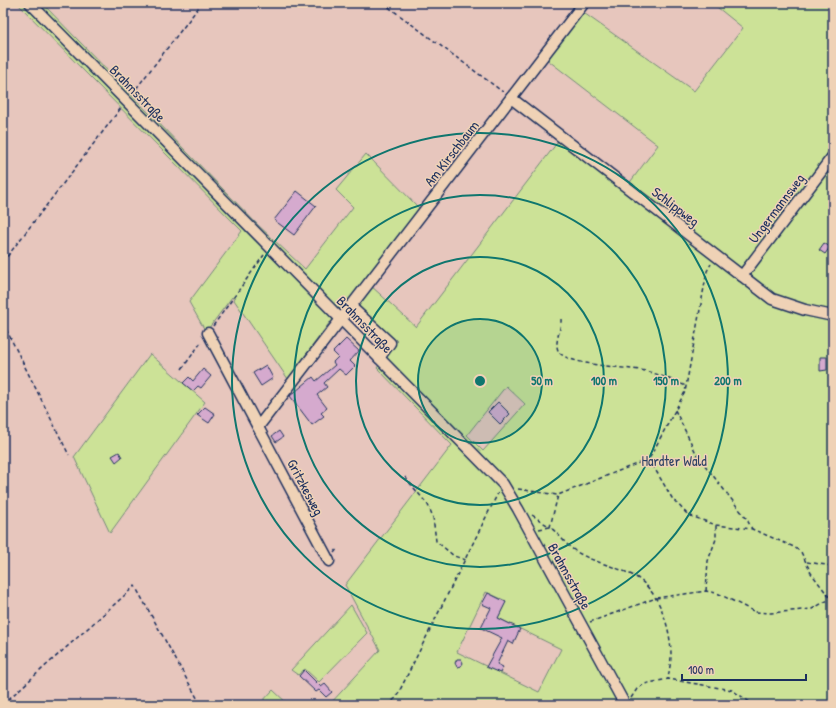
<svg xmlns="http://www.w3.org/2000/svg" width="836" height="708" font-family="'Patrick Hand',sans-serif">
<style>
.green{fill:#cce297;stroke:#74887a;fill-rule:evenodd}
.building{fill:#d5aace;stroke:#1b2f5e}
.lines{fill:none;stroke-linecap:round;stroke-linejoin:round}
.minor-casing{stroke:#1b2f5e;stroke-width:13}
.path{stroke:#1b2f5e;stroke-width:1.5;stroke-dasharray:4 3;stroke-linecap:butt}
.minor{stroke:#efd2b6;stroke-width:10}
.ring{fill:none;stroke:#0f766e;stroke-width:2}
.labels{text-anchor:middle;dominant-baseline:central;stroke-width:3;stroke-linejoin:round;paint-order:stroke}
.street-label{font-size:14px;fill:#1b2f5e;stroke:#efd2b6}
.park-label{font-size:14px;fill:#2d4164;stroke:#efd2b6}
.centre{fill:#0f766e;stroke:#efd2b6;stroke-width:2}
.ring-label{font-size:12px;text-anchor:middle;font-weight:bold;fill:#0f766e;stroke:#efd2b6;stroke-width:3;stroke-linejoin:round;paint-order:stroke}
</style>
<rect width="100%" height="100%" fill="#e7c6bd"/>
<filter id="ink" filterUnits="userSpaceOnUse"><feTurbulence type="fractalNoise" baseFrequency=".025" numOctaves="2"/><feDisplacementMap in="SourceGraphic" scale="8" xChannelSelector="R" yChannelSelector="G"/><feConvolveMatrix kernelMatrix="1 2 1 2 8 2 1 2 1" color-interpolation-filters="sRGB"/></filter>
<g filter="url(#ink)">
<!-- green -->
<g class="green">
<path d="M 17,3 L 24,3 L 335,318 L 333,324 L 330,322 L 288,379 L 232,297 L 206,332 L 189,302 L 242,231 Z"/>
<path d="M 34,3 L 42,3 L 258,225 L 305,269 L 353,207 L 336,190 L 366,154 L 421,210 L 345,307 L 338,309 Z"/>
<path d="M 712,3 L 833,3 L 833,705 L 329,705 L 380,650 L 345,585 L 452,445 L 377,368 L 397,341 L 356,303 L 370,285 L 416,327 L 560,139 L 628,185 L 658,145 L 545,58 L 581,11 L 694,91 L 743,28 ZM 506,386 L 525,404 L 483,451 L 467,435 ZM 486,592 L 506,601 L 498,618 L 561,649 L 539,692 L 457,652 Z"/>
<path d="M 150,354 L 205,402 L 110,533 L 74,457 Z"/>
<path d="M 351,605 L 367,633 L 319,682 L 305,669 L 298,675 L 291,670 Z"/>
<path d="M 273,690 L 289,705 L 259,705 Z"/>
</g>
<!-- building -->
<g class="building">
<path d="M 297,191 L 316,206 L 294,235 L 274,220 Z"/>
<path d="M 824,243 L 830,247 L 825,254 L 819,250 Z"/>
<path d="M 346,339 L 359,351 L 350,361 L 355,366 L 346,375 L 339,369 L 324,383 L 327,387 L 317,395 L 327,408 L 321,413 L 324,416 L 312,425 L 290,396 L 313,377 L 316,381 L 335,365 L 333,362 L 338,357 L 333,352 Z"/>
<path d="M 820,357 L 827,357 L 827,370 L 820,371 Z"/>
<path d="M 266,365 L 273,378 L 261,386 L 253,373 Z"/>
<path d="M 203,369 L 211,376 L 201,388 L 198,386 L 193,391 L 183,383 L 189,377 L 193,381 Z"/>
<path d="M 498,402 L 510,414 L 500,424 L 488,412 Z"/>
<path d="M 205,407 L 215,414 L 209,423 L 197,415 Z"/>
<path d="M 279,431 L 283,437 L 276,442 L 272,436 Z"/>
<path d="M 119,452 L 122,457 L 116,462 L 112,456 Z"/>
<path d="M 488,593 L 506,602 L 498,618 L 520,629 L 513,644 L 508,641 L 497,664 L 503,667 L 500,673 L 486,667 L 502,638 L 481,628 L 491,608 L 482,604 Z"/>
<path d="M 457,659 L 461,659 L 463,663 L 461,666 L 457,667 L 455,663 Z"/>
<path d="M 304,670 L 321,687 L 325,684 L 332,692 L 326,697 L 319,690 L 316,692 L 299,676 Z"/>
</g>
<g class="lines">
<defs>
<g id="minor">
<path d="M 30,3 L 503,484 L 518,509 L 625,705"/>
<path d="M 511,98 L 772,299 L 805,310 L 833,316"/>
<path d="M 742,276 L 833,156"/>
<path d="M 350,306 L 390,343 L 379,358"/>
<path d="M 208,333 L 329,561"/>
<path d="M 258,427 L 584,3"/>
</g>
</defs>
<!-- minor casing -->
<use href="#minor" class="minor-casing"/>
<!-- path -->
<g class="path">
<path d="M 383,3 L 503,92"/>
<path d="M 132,94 L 202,3"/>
<path d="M 3,262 L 121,108"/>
<path d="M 561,319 C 562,328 553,344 559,352 C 568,365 623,367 639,370 C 655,372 671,380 686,386"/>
<path d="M 3,323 L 69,455"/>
<path d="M 213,326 L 264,255"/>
<path d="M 182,369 L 202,341"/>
<path d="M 675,410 L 697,455 L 746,518 L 752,529"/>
<path d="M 649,459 L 672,498 L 688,515 L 716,525 L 752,529 L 794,547 L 801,552 L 811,573 L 833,602"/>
<path d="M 405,477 L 428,505 L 433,517 L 436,541 L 454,556 L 466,560"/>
<path d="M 518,489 L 557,495"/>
<path d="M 532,515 L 550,527 L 558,495 L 649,459 L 685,392 L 707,271 L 711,264"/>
<path d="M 539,529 L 550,527 C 559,534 565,544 574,550 C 591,562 612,565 630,574 C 658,586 671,627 671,655 C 671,663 669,671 668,679"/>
<path d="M 334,553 L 338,548"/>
<path d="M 807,562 L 832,566"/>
<path d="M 706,591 L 708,561 L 716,539 L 716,525"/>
<path d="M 590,622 L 656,598 L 706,591 L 717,593 L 755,612 L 771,613 L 812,609 L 830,599"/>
<path d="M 631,698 L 637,689 L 644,684 L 668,679 L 732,690 L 754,705"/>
<path d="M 3,704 L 135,586 L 201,705"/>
<path d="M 387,705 L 396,698 L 498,493"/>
</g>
<!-- minor -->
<use href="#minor" class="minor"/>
</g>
</g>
<!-- distance rings -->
<circle cx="480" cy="381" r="62" fill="#0f766e" fill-opacity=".12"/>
<g class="ring">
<circle cx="480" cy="381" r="62"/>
<circle cx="480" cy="381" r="124"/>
<circle cx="480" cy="381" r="186"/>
<circle cx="480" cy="381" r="248"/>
</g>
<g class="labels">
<!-- street labels -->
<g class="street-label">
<text transform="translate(138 93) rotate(46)">Brahmsstraße</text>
<text transform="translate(451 153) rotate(-52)">Am Kirschbaum</text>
<text transform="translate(676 206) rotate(37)">Schlippweg</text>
<text transform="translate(776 208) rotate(-53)">Ungermannsweg</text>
<text transform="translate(365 324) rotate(46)">Brahmsstraße</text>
<text transform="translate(306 487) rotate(62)">Gritzkesweg</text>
<text transform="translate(570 576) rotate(61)">Brahmsstraße</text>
</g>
<!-- park labels -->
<g class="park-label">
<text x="674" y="460">Hardter Wald</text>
</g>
</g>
<circle cx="480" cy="381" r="6" class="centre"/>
<g class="ring-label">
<text x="542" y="385">50 m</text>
<text x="604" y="385">100 m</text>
<text x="666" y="385">150 m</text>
<text x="728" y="385">200 m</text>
</g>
<!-- margin -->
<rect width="836" height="708" fill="none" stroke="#efd2b6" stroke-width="16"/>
<rect x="8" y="8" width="820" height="692" fill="none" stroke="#1b2f5e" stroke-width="1.5" filter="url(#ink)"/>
<!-- scale -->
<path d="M682 674v6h124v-6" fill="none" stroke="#1b2f5e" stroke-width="2"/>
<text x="688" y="674" font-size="12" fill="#1b2f5e" stroke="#efd2b6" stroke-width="3" paint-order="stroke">100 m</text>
</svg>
